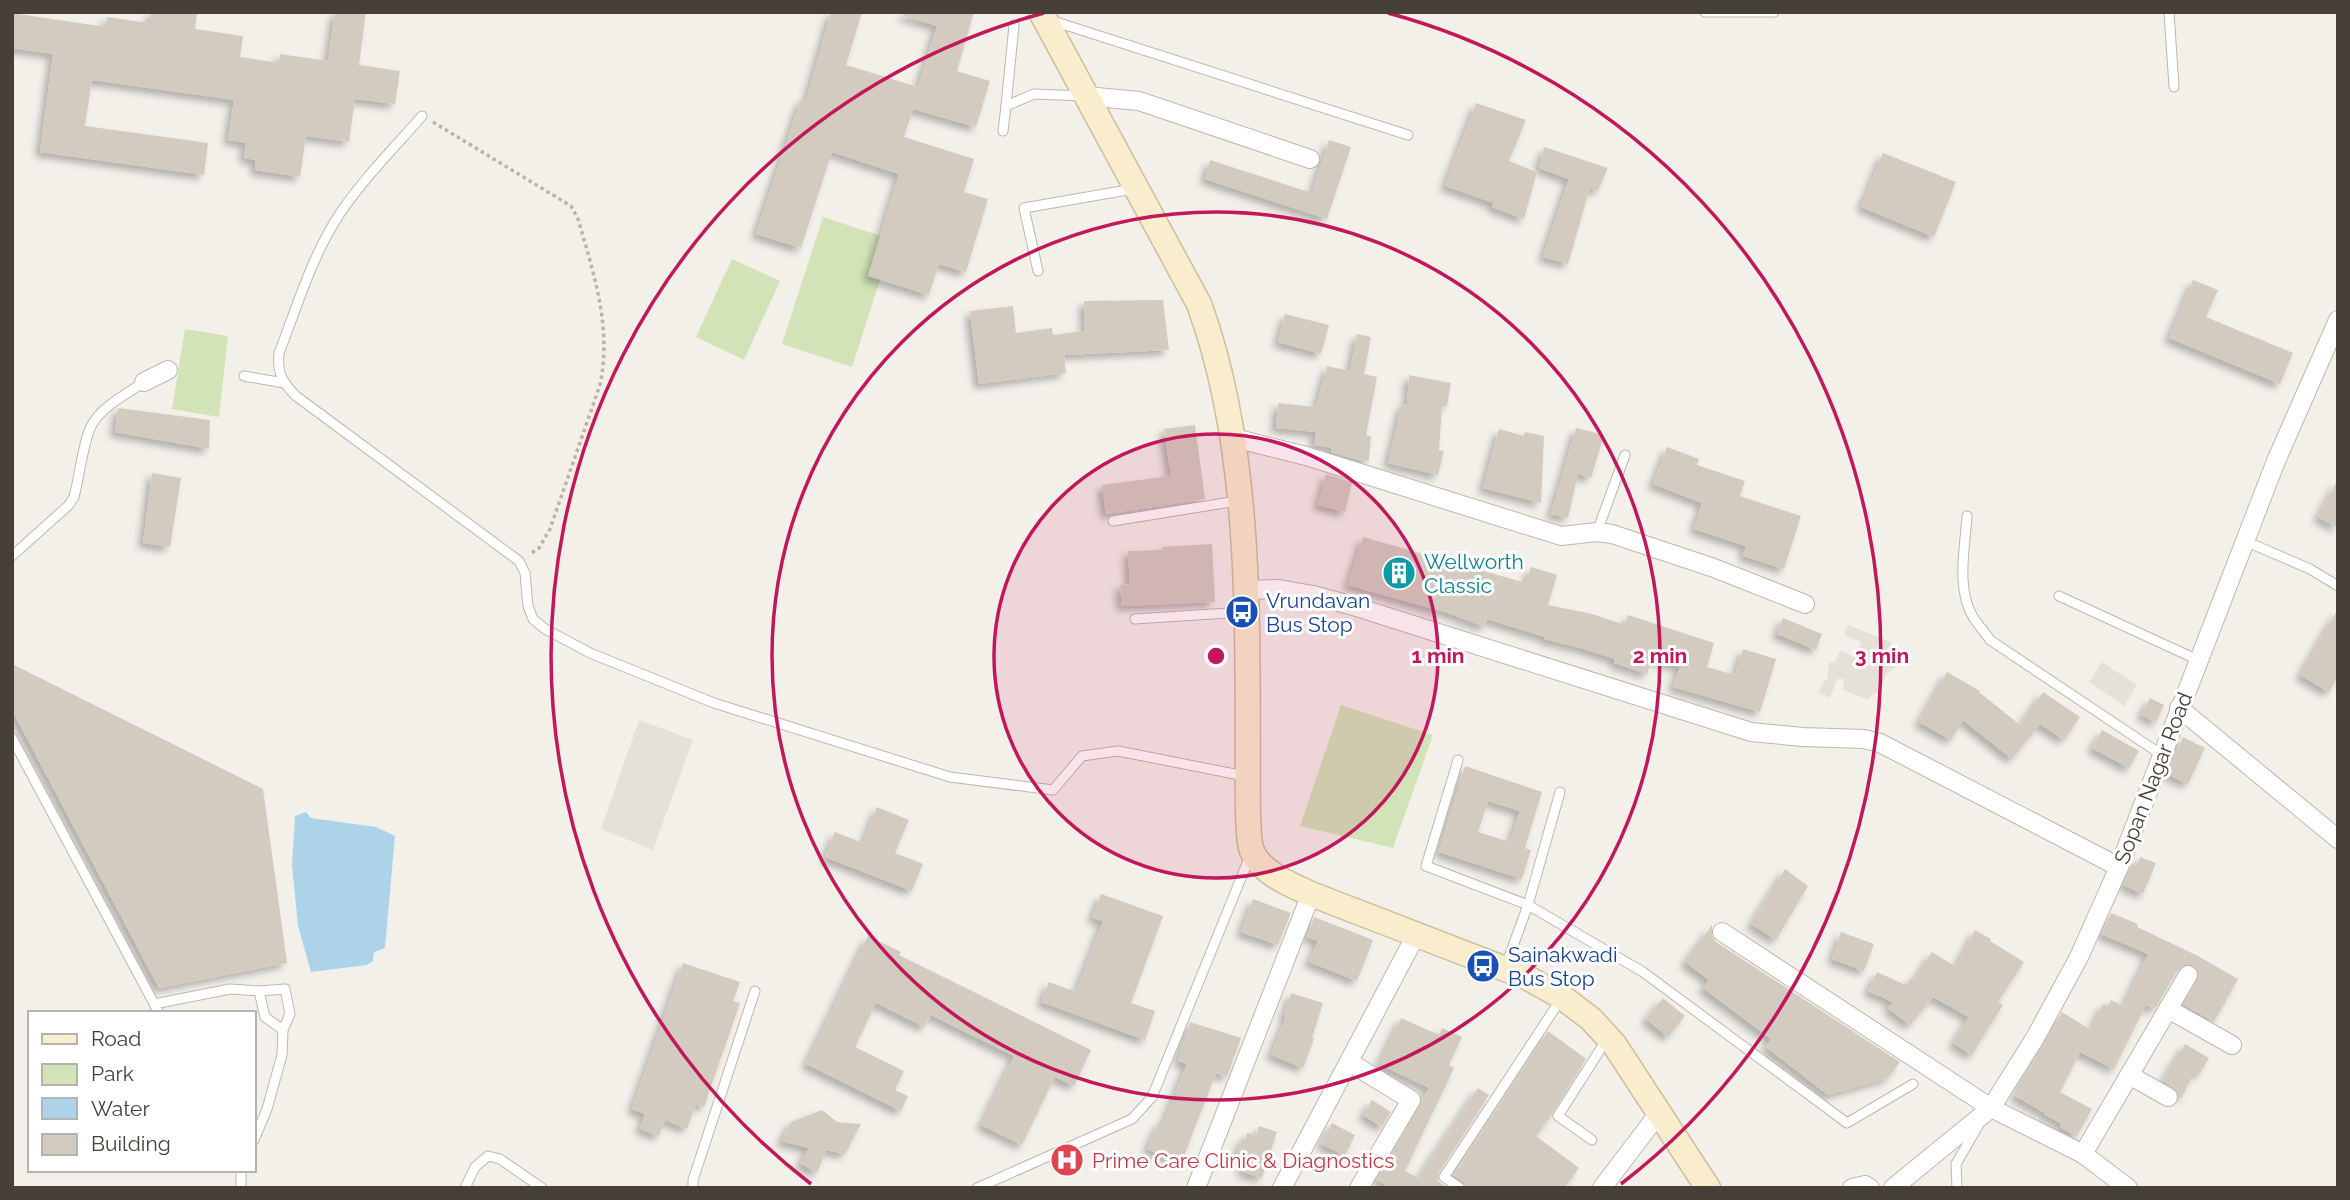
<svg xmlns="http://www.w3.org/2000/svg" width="2350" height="1200" font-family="Raleway,sans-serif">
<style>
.residential{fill:#e6e1d8}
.green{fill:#d1e3b7}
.water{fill:#add3e9}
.building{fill:#d3cbc0;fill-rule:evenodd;filter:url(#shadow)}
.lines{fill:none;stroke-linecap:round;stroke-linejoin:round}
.lane-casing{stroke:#beb7ad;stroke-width:11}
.street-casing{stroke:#beb7ad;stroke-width:20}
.secondary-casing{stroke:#cebf9e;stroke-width:27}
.path{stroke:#beb2a0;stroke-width:3.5;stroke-dasharray:3.5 3.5;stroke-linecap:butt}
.lane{stroke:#fff;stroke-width:9}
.street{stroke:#fff;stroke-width:18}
.secondary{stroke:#f9edcd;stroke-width:24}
.ring{fill:none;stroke:#c2185b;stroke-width:3.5}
.labels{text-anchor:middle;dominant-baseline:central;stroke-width:6;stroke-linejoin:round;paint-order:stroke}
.culture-label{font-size:21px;fill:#0d838f;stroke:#fff;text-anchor:start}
.transit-label{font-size:21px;fill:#164399;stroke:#fff;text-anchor:start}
.street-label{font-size:21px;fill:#464038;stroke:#fff}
.health-label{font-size:21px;fill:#be3a42;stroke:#fff;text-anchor:start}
.centre{fill:#c2185b;stroke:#fff;stroke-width:3.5}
.ring-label{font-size:21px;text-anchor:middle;font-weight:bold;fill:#c2185b;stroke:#fff;stroke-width:6;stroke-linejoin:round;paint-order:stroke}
</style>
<defs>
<filter id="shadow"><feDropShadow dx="-5" dy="5" stdDeviation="3.5" flood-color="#0004"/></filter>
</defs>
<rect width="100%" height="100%" fill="#f3f0ea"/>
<!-- residential -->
<g class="residential">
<path d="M 1848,625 L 1891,642 L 1895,668 L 1886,674 L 1879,693 L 1874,693 L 1868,700 L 1843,690 L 1844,679 L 1837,679 L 1830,698 L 1818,692 L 1825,680 L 1827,681 L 1829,663 L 1835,662 L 1838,654 L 1842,651 L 1855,658 L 1861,642 L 1844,635 Z"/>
<path d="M 2102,662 L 2137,685 L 2124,706 L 2089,682 Z"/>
<path d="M 639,720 L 693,740 L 653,850 L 601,829 Z"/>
</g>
<!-- green -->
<g class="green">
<path d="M 823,217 L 893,240 L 852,367 L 782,344 Z"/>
<path d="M 732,259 L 780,281 L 744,360 L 696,337 Z"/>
<path d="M 185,329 L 228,336 L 219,417 L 172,409 Z"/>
<path d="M 1341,705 L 1433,735 L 1393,848 L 1300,826 Z"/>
</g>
<!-- water -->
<path class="water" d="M 306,812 L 311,818 L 376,827 L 395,836 L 385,948 L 374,952 L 373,961 L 367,965 L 311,972 L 298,926 L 292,865 L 295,816 Z"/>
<!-- building -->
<g class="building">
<path d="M 151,12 L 197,12 L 195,29 L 243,36 L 240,57 L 279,63 L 280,54 L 328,61 L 335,12 L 366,12 L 359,65 L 400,71 L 395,104 L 355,99 L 349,142 L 306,136 L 300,177 L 255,170 L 256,160 L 244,158 L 246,143 L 228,140 L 234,100 L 92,80 L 85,126 L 208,143 L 204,175 L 40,152 L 53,54 L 12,48 L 12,13 L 106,27 L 107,17 L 149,23 Z"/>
<path d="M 831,12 L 862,12 L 846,65 L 918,87 L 937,26 L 904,16 L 905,12 L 974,12 L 957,71 L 990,81 L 976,127 L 913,109 L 904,137 L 974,159 L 964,192 L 988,199 L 966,272 L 939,264 L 929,295 L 868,276 L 899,174 L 832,152 L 801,248 L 756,234 L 801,99 L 806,101 Z"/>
<path d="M 1476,103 L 1526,120 L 1509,161 L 1537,172 L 1524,219 L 1492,207 L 1494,203 L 1445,186 Z"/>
<path d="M 1329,140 L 1351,147 L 1327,219 L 1205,179 L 1210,160 L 1312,193 Z"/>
<path d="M 1544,147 L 1608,168 L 1598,191 L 1590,188 L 1568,264 L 1543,257 L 1569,179 L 1539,168 Z"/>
<path d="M 1883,153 L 1956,182 L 1934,237 L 1861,207 Z"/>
<path d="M 2193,280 L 2218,290 L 2206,317 L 2293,353 L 2280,384 L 2169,338 Z"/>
<path d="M 1163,300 L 1169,350 L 1064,355 L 1066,373 L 979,384 L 970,311 L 1013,306 L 1016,333 L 1052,328 L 1053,335 L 1085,331 L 1084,301 Z"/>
<path d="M 1285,314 L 1329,325 L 1321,354 L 1278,342 Z"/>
<path d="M 1357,334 L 1371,337 L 1364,374 L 1377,377 L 1366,435 L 1371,436 L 1369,461 L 1358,459 L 1358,460 L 1331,452 L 1332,448 L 1314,445 L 1316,432 L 1276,428 L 1278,403 L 1316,407 L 1327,366 L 1350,371 Z"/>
<path d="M 1409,375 L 1451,383 L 1447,406 L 1442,406 L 1439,450 L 1444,451 L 1438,475 L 1388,463 L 1402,404 L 1407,405 Z"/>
<path d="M 118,408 L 210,420 L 209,449 L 115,432 Z"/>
<path d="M 1195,425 L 1205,499 L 1106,514 L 1102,485 L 1171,476 L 1164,429 Z"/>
<path d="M 1576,428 L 1604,435 L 1591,478 L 1578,474 L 1568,518 L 1551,514 Z"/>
<path d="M 1499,429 L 1524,436 L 1525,432 L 1544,436 L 1541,503 L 1483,488 Z"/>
<path d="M 1667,447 L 1699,459 L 1697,465 L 1745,481 L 1740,496 L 1801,516 L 1784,569 L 1743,556 L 1746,546 L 1694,529 L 1702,503 L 1653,484 Z"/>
<path d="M 152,473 L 181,478 L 170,547 L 143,543 Z"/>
<path d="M 1326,474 L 1352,482 L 1345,512 L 1318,505 Z"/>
<path d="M 2338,479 L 2338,528 L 2318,517 Z"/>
<path d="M 1363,537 L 1526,583 L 1531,567 L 1557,575 L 1548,605 L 1592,614 L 1625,625 L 1628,615 L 1714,643 L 1707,667 L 1735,675 L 1743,649 L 1776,659 L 1760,712 L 1673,687 L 1680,667 L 1652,659 L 1647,674 L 1614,663 L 1615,659 L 1581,648 L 1544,639 L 1545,637 L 1487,619 L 1485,627 L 1448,613 L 1348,585 Z"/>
<path d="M 1212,544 L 1215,602 L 1122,606 L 1120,585 L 1130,584 L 1128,551 L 1163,550 L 1162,547 Z"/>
<path d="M 2338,609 L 2338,676 L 2329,692 L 2300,675 Z"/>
<path d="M 1783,618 L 1822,634 L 1816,650 L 1777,634 Z"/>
<path d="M 12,664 L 263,789 L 287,963 L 159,988 L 12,710 Z"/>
<path d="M 1947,672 L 1980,691 L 1979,692 L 2020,725 L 2043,692 L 2080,717 L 2064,740 L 2040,724 L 2012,759 L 1963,720 L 1951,740 L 1919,722 Z"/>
<path d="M 2150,698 L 2164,705 L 2156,722 L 2141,715 Z"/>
<path d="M 2102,730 L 2139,751 L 2129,768 L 2092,748 Z"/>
<path d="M 2183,737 L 2205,748 L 2188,784 L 2167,774 Z"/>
<path d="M 1465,766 L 1542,792 L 1525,848 L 1531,850 L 1522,879 L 1439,852 ZM 1488,801 L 1520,811 L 1510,842 L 1478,832 Z"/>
<path d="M 877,807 L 909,820 L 895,853 L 923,864 L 912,891 L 825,857 L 835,832 L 863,843 Z"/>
<path d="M 2140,857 L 2156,863 L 2143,894 L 2123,885 L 2132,864 L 2137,866 Z"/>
<path d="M 1785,869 L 1808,886 L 1776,940 L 1751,924 Z"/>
<path d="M 1101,894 L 1163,916 L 1131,1003 L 1155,1011 L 1145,1040 L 1041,1002 L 1049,982 L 1076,992 L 1103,921 L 1092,918 Z"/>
<path d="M 1253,899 L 1291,913 L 1278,945 L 1241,932 Z"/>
<path d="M 2111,913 L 2138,924 L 2137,927 L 2196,955 L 2238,979 L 2214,1022 L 2184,1005 L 2199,974 L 2193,965 L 2183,965 L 2178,969 L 2155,1009 L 2146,1005 L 2114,1069 L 2080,1052 L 2060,1092 L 2092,1109 L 2077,1136 L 2060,1127 L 2062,1124 L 2044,1114 L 2045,1113 L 2015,1096 L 2062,1012 L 2091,1030 L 2103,1004 L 2108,1006 L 2111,1000 L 2124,1006 L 2148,954 L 2101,934 Z"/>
<path d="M 1314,917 L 1373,940 L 1357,981 L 1309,962 L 1318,941 L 1307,937 Z"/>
<path d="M 1712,925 L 1712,936 L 1716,942 L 1900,1062 L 1888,1078 L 1828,1095 L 1766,1047 L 1771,1039 L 1703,988 L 1709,980 L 1685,962 Z"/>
<path d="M 1975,930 L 1991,939 L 1990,941 L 2024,962 L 1998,1002 L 2003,1005 L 1972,1055 L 1953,1043 L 1969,1017 L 1933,997 L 1910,1025 L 1888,1008 L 1893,1002 L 1868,991 L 1877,972 L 1906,985 L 1912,978 L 1914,980 L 1932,952 L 1956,967 Z"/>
<path d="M 1841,932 L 1874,944 L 1864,971 L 1832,959 Z"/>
<path d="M 868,936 L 901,952 L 899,955 L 1091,1050 L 1074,1086 L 1055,1077 L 1022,1145 L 981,1125 L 1014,1056 L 931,1015 L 924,1027 L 876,1003 L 855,1047 L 904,1071 L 895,1090 L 908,1096 L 901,1111 L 806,1064 Z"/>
<path d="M 683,963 L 740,982 L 733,1001 L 740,1003 L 704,1107 L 696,1104 L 687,1129 L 665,1120 L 659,1136 L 640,1129 L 645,1114 L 632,1109 Z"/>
<path d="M 1291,993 L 1323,1003 L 1312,1038 L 1314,1039 L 1303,1068 L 1271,1055 L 1286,1017 L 1284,1016 Z"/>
<path d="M 1663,998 L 1685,1016 L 1668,1037 L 1646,1019 Z"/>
<path d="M 1401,1018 L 1439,1035 L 1442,1028 L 1462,1037 L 1449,1065 L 1454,1068 L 1405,1171 L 1418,1178 L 1478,1088 L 1489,1095 L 1438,1174 L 1438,1181 L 1447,1188 L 1391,1188 L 1377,1180 L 1429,1088 L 1379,1064 Z"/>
<path d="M 1190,1022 L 1241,1038 L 1227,1077 L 1216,1073 L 1181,1164 L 1147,1149 L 1159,1122 L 1163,1124 L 1187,1064 L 1178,1061 Z"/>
<path d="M 1548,1031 L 1586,1059 L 1551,1116 L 1536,1136 L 1579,1168 L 1564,1188 L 1467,1188 L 1464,1183 L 1454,1175 Z"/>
<path d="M 2185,1044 L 2209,1058 L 2199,1075 L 2194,1072 L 2181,1099 L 2177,1091 L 2163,1081 Z"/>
<path d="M 1372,1100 L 1391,1112 L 1382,1127 L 1363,1115 Z"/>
<path d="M 822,1110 L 837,1122 L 861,1124 L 845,1154 L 826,1150 L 817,1173 L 800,1163 L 809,1148 L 781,1141 L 791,1122 Z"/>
<path d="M 1332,1123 L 1355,1135 L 1345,1156 L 1321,1144 Z"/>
<path d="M 1259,1126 L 1277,1132 L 1262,1178 L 1242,1172 L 1245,1164 L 1235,1161 L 1242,1139 L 1245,1140 L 1247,1133 L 1256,1136 Z"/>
</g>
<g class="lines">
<defs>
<g id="lane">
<path d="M 1705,12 L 1774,12"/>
<path d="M 2169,12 L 2174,87"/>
<path d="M 1053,21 L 1408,135"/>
<path d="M 1006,106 L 1014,25"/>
<path d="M 422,116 C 394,148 363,179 339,215 C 312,256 297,307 279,353 C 277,373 282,382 296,396 L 519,561 L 525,573 L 528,606 L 533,619 L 545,629 L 590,653 L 714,703 L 950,777 L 1053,790 L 1082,756 L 1118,751 L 1245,776"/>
<path d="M 1003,131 L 1006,106 L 1034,94 L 1084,96"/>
<path d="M 1038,271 L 1024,208 L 1133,189"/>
<path d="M 244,376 L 284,383"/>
<path d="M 1967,516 C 1965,547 1956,589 1973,617 C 1978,625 1985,632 1990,640 L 2162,755"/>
<path d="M 1113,521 L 1237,501"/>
<path d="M 1597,532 L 1625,455"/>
<path d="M 2245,541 L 2310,569 L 2338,586"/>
<path d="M 12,556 L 69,505 L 74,497 C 79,479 84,435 93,423 C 104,405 127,394 144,382"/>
<path d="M 2059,596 L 2198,660"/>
<path d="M 1135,619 L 1244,612"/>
<path d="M 12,738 L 159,1013"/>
<path d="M 1458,760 L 1426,866 L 1528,905 L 1643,972 L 1847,1123 L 1913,1084"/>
<path d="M 1505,968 L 1528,905 L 1560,792"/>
<path d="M 259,991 L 265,1017 L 283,1030"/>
<path d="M 154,1004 L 230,989 L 259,991 L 285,989 L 290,1014 L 283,1030 L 282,1055 L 267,1109 L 254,1140"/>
<path d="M 1592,1140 L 1558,1116 L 1607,1039"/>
<path d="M 241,1188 L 241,1170"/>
<path d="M 465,1188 L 475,1167 L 488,1156 L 500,1159 L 542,1188"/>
<path d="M 693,1188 L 693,1180 L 755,991"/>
<path d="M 977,1188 L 1132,1119 L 1152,1097 L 1250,856"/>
<path d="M 1460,1188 L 1444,1177 L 1561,999"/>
<path d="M 1957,1188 L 1956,1164 L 1978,1126"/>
</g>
<g id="street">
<path d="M 1086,96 L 1139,101 L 1310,159"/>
<path d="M 144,382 L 168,370"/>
<path d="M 1234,438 L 1306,456 L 1561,536 L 1597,532 L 1612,534 L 1714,568 L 1805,604"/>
<path d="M 1246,590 L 1279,589 L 1313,595 L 1350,605 L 1751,732 L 1803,737 L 1864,739 L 1880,743 L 2119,867"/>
<path d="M 2179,708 L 2338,839"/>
<path d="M 1722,932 L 1991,1108 L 2083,1154 L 2128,1188"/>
<path d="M 2168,1009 L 2232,1045"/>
<path d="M 1349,1062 L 1411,1100 L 1359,1188"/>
<path d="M 2129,1075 L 2168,1097"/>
<path d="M 2083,1154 L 2188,975"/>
<path d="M 1196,1188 L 1311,894"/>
<path d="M 1282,1188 L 1416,935"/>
<path d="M 1602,1188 L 1659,1113"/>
<path d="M 1852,1188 L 1865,1185 L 1870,1188"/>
<path d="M 1893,1188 L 1991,1108 L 2035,1038 L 2079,957 L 2119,867 L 2276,461 L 2338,320"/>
</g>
<path id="secondary" d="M 1041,12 L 1199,304 C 1257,462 1246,650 1248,816 C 1249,827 1248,841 1252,851 C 1261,873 1291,885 1311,894 L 1526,977 L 1562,997 L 1591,1019 L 1614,1044 L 1708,1188"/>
</defs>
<!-- lane casing -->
<use href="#lane" class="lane-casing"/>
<!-- street casing -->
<use href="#street" class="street-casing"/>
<!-- secondary casing -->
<use href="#secondary" class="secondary-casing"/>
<!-- path -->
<path class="path" d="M 433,122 L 571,206 L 578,219 C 594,274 612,328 600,385 L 550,529 L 539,548 L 530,554"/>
<!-- lane -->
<use href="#lane" class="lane"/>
<!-- street -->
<use href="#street" class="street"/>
<!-- secondary -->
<use href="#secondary" class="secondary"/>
</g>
<!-- distance rings -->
<circle cx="1216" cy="656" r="222" fill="#c2185b" fill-opacity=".12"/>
<g class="ring">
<circle cx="1216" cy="656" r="222"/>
<circle cx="1216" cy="656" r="444"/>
<path d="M811 1184A666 666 0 0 1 1044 13M1388 13A666 666 0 0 1 1621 1184"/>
</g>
<!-- icons -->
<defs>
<symbol id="building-disc" viewBox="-11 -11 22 22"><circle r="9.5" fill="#0f9aa8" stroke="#fff"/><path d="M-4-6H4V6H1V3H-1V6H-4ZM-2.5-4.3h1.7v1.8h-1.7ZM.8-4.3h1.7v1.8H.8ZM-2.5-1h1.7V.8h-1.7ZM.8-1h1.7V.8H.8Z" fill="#fff"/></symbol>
<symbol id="bus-disc" viewBox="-11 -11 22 22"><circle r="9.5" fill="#1a4fb4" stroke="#fff"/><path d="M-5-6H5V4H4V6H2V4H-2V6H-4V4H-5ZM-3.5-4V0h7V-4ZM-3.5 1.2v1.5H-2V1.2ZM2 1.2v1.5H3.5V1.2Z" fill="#fff"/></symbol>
<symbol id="hospital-disc" viewBox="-11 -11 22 22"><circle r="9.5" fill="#e0444e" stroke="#fff"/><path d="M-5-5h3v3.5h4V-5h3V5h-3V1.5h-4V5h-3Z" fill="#fff"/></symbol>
</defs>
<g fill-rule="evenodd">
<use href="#building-disc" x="1380" y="554" width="38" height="38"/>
<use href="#bus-disc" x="1223" y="593" width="38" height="38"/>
<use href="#bus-disc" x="1464" y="947" width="38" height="38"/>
<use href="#hospital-disc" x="1048" y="1141" width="38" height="38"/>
</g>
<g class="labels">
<!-- culture labels -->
<g class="culture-label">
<text x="1424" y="561">Wellworth<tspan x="1424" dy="24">Classic</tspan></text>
</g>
<!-- transit labels -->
<g class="transit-label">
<text x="1266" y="600">Vrundavan<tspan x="1266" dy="24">Bus Stop</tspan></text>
<text x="1508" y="954">Sainakwadi<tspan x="1508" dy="24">Bus Stop</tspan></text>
</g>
<!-- street labels -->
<g class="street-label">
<text transform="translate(2153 778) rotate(-69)">Sopan Nagar Road</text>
</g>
<!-- health labels -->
<g class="health-label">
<text x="1092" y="1160">Prime Care Clinic &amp; Diagnostics</text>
</g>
</g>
<circle cx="1216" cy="656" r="10" class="centre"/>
<g class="ring-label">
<text x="1438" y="663">1 min</text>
<text x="1660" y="663">2 min</text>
<text x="1882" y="663">3 min</text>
</g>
<!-- border -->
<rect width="2350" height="1200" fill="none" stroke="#464038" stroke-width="28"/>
<!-- legend -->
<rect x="28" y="1011" width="228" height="161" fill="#ffffff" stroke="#b5b3af" stroke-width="2"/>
<rect x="42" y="1034" width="35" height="10" fill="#f9edcd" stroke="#b5b3af" stroke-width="2"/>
<text x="91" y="1046" font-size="21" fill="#464038">Road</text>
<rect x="42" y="1064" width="35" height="21" fill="#d1e3b7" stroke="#b5b3af" stroke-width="2"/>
<text x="91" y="1081" font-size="21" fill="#464038">Park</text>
<rect x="42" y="1098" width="35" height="21" fill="#add3e9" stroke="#b5b3af" stroke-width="2"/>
<text x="91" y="1116" font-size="21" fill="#464038">Water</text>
<rect x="42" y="1134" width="35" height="21" fill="#d3cbc0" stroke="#b5b3af" stroke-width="2"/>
<text x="91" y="1151" font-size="21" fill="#464038">Building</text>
</svg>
